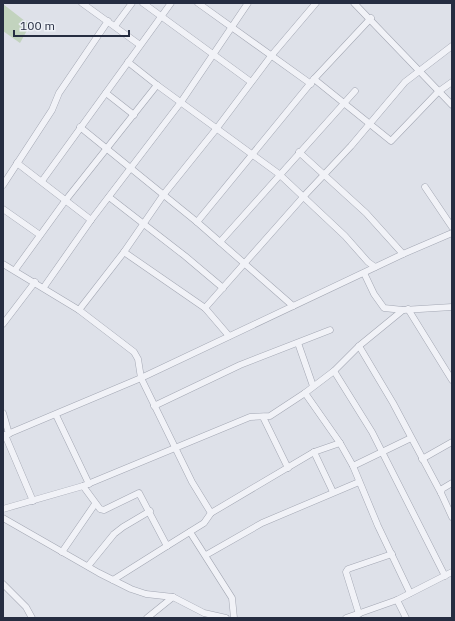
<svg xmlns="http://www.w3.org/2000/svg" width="455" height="621" font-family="'IBM Plex Sans',sans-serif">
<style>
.green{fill:#c2d3be}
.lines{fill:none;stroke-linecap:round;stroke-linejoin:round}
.minor-casing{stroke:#a3a7b3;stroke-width:7}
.minor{stroke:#f1f2f7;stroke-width:6}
</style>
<rect width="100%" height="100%" fill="#dee1e9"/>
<!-- green -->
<path class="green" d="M 3,4 L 30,25 L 20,43 L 3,31 Z"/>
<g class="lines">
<defs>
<g id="minor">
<path d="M 82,3 L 140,45"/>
<path d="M 143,3 L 251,82"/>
<path d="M 198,3 L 311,84"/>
<path d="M 354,3 L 452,105"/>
<path d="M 115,26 L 132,3"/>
<path d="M 314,79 L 391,141 L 438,92 L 452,82"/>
<path d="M 157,85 L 279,174 L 345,236 L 368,262 L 375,267"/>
<path d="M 106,93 L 134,115"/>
<path d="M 80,127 L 197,222 L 293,306"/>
<path d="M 299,152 L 366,213 L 403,254"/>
<path d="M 17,163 L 91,220"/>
<path d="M 42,181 L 171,3"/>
<path d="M 3,185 L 52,110 L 59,93 L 108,21"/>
<path d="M 425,187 L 452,227"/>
<path d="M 109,197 L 185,256 L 223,288"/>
<path d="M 3,209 L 40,235"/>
<path d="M 197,222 L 314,79 L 371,18"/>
<path d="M 220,242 L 355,91"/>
<path d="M 124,252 L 205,308 L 229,336"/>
<path d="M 3,264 L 79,310 L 134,352 L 138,359 L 141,378 L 192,482 L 211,513 L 314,452 L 340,443"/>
<path d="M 15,270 L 65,201 L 157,85 L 128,62"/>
<path d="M 364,273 L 374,294 L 384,308 L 403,310 L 452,307"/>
<path d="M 44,287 L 91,220 L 181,102 L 248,3"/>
<path d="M 205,308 L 304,196 L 351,146 L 405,82 L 452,46"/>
<path d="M 408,309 L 452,380"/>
<path d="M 79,310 L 124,252 L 164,194 L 217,128 L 271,56 L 316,3"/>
<path d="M 3,324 L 35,282"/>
<path d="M 298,343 L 313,386"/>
<path d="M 359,346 L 393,403 L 441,493"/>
<path d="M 334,371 L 372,432 L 445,576"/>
<path d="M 305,393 L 340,443 L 353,466 L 378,526 L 410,593"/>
<path d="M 154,406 L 240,365 L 330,330"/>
<path d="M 3,413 L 9,434"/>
<path d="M 56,415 L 89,484"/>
<path d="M 263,417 L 288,468"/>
<path d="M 5,435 L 33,501"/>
<path d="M 3,436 L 141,378 L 403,254 L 452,233"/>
<path d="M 314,452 L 333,492"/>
<path d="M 422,459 L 452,442"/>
<path d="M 353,466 L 411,438"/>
<path d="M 452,483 L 442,489 L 441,493 L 452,517"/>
<path d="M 83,486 L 100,509 L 104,510 L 139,493 L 167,546 L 204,523 L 211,513"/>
<path d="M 3,509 L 83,486 L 250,417 L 270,416 L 305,393 L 334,371 L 359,346 L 403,310"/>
<path d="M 3,518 L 99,573 L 131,589 L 146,594 L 173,597 L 204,613 L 226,618"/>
<path d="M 190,532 L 232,598 L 234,618"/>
<path d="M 62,552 L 95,504"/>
<path d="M 206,555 L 262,523 L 359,482"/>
<path d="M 88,566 L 114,534 L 123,527 L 150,511"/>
<path d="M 113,580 L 167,546"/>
<path d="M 3,584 L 26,607 L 32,618"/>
<path d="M 397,600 L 406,618"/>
<path d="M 359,614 L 346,572 L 348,569 L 392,554"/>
<path d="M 147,618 L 173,597"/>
<path d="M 346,618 L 397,600 L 452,572"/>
</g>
</defs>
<!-- minor casing -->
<use href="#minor" class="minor-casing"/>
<!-- minor -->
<use href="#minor" class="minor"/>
</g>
<!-- border -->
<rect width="455" height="621" fill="none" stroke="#262d41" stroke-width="8"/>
<!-- scale -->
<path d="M14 30v6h115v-6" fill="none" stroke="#262d41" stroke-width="2"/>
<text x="20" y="30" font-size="12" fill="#262d41" stroke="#edf0f6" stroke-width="3" paint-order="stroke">100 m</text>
</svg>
